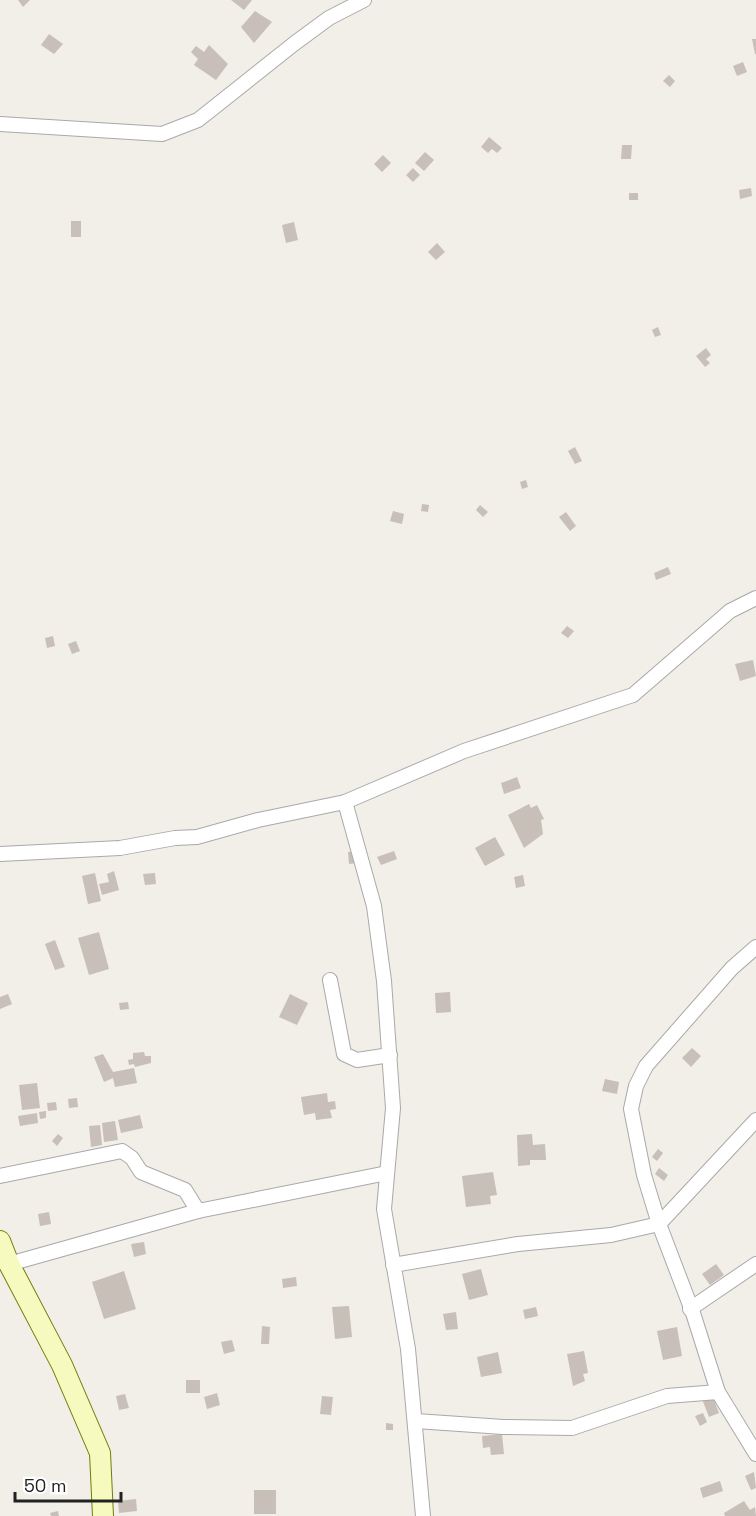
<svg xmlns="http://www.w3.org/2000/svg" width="756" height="1516" font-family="'Space Grotesk',sans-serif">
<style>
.building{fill:#c7bfb8}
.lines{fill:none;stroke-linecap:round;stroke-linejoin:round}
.street-casing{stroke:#a9a9a9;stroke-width:16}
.secondary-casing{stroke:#707d05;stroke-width:22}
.street{stroke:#fff;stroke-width:14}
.secondary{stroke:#f7fabf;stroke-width:20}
</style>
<rect width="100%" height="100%" fill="#f2efe9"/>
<!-- building -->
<g class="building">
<path d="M 18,0 L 30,0 L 23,7 Z"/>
<path d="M 231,0 L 252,0 L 244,10 Z"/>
<path d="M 255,11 L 272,22 L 254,43 L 241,27 Z"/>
<path d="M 49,34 L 63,44 L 54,54 L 41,45 Z"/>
<path d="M 752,39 L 756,39 L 756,54 L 755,54 Z"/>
<path d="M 209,45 L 228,64 L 216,80 L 194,65 L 198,59 L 191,52 L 196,46 L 204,52 Z"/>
<path d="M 743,62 L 747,72 L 737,76 L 733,66 Z"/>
<path d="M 669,75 L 675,81 L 670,87 L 663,81 Z"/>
<path d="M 489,137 L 502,148 L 497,153 L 492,149 L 488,153 L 481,147 Z"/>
<path d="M 622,145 L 632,145 L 631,159 L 621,159 Z"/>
<path d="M 425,152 L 434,160 L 424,171 L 415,163 Z"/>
<path d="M 383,155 L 391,163 L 382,172 L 374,164 Z"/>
<path d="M 413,168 L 420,175 L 413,182 L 406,175 Z"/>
<path d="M 751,188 L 752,196 L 740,199 L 739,190 Z"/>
<rect x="629" y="193" width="9" height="7"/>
<rect x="71" y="221" width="10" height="16"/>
<path d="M 294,222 L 298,240 L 286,243 L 282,225 Z"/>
<path d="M 437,243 L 445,252 L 436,260 L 428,252 Z"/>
<path d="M 658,327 L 661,335 L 655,337 L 652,330 Z"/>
<path d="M 706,348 L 711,355 L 706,359 L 710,363 L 705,367 L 696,356 Z"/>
<path d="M 575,447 L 582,461 L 575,464 L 568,451 Z"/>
<path d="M 526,480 L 528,487 L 522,489 L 520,482 Z"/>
<path d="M 422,504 L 429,505 L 428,512 L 421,511 Z"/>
<path d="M 480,505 L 488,512 L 483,517 L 476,510 Z"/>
<path d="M 393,511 L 404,514 L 402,524 L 390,521 Z"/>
<path d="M 566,512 L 576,526 L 570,531 L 559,517 Z"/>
<path d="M 668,567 L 671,574 L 656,580 L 654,573 Z"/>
<path d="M 567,626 L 574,631 L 568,638 L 561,633 Z"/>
<path d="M 53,636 L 55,646 L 47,648 L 45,638 Z"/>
<path d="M 76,641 L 80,651 L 72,654 L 68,644 Z"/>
<path d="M 753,660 L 756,676 L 740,681 L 735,664 Z"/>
<path d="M 517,777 L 521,788 L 504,794 L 501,783 Z"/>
<path d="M 529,804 L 531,808 L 537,805 L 544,819 L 541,820 L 543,834 L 524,848 L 508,815 Z"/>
<path d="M 495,837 L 505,855 L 485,866 L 475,848 Z"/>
<path d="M 356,851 L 357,863 L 349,864 L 348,852 Z"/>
<path d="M 394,851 L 397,859 L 381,865 L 377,857 Z"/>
<path d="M 114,871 L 119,890 L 102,895 L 99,884 L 109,882 L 107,874 Z"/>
<path d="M 95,873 L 101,901 L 88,904 L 82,876 Z"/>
<path d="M 155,873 L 156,884 L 145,885 L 143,874 Z"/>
<path d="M 523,875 L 525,886 L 516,888 L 514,877 Z"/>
<path d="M 99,932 L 109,969 L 89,975 L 78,938 Z"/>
<path d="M 55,940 L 65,967 L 55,970 L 45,944 Z"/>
<path d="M 450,992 L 451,1012 L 436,1013 L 435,993 Z"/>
<path d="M 8,994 L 12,1004 L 0,1009 L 0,997 Z"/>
<path d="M 290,994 L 308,1003 L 297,1025 L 279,1017 Z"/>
<path d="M 128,1002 L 129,1009 L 120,1010 L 119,1003 Z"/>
<path d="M 692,1048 L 701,1056 L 691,1067 L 682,1058 Z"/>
<path d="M 144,1052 L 145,1056 L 151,1056 L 151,1063 L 135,1067 L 134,1064 L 129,1065 L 128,1060 L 133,1059 L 133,1053 Z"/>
<path d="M 103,1054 L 113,1072 L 134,1068 L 137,1083 L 115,1087 L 113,1078 L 104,1082 L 94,1057 Z"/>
<path d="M 605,1079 L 619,1082 L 617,1094 L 602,1091 Z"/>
<path d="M 37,1083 L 40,1108 L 22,1110 L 19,1085 Z"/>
<path d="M 327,1093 L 328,1102 L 335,1101 L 336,1109 L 330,1110 L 332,1118 L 316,1120 L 315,1113 L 304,1115 L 301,1097 Z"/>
<path d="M 77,1098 L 78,1107 L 69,1108 L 68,1099 Z"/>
<path d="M 56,1102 L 57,1110 L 48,1111 L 47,1103 Z"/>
<path d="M 46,1111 L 46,1118 L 40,1119 L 39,1112 Z"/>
<path d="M 37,1113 L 38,1123 L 20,1126 L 18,1116 Z"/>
<path d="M 140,1115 L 143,1128 L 121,1133 L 118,1120 Z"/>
<path d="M 115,1121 L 118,1140 L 104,1142 L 102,1123 Z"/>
<path d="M 100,1125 L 102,1145 L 91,1147 L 89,1126 Z"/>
<path d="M 58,1134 L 63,1138 L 57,1146 L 52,1141 Z"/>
<path d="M 532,1134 L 533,1145 L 545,1144 L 546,1160 L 530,1160 L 530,1165 L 518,1166 L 517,1135 Z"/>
<path d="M 658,1149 L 663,1153 L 657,1161 L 652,1157 Z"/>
<path d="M 659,1168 L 668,1175 L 664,1181 L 655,1174 Z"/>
<path d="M 493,1172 L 497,1195 L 490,1196 L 491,1204 L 466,1207 L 462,1176 Z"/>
<path d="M 49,1212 L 51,1224 L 40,1226 L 38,1214 Z"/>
<path d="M 144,1242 L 146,1254 L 134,1257 L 131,1244 Z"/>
<path d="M 716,1264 L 724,1275 L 710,1285 L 702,1274 Z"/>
<path d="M 481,1269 L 488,1295 L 469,1300 L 462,1274 Z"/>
<path d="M 124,1271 L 136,1309 L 104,1319 L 92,1282 Z"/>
<path d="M 296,1277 L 297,1286 L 283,1288 L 282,1279 Z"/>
<path d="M 349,1306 L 352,1337 L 335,1339 L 332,1307 Z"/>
<path d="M 536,1307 L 538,1316 L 525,1319 L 523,1310 Z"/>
<path d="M 456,1312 L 458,1329 L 446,1330 L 443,1314 Z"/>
<path d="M 262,1326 L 270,1327 L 269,1344 L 261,1344 Z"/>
<path d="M 677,1327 L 682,1356 L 663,1360 L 657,1331 Z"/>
<path d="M 232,1340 L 235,1351 L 224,1354 L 221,1342 Z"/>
<path d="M 584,1351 L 588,1373 L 583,1374 L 585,1381 L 573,1386 L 567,1354 Z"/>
<path d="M 498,1352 L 502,1373 L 481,1377 L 477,1357 Z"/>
<rect x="186" y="1380" width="14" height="13"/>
<path d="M 217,1393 L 220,1405 L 207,1409 L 204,1397 Z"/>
<path d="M 125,1394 L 129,1408 L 119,1410 L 116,1396 Z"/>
<path d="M 712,1395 L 719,1413 L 709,1417 L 702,1399 Z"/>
<path d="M 322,1396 L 333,1397 L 331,1415 L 320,1414 Z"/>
<path d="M 703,1413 L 707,1422 L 700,1426 L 695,1416 Z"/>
<path d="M 386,1423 L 393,1424 L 393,1430 L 386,1430 Z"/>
<path d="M 502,1434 L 504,1454 L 491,1455 L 490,1447 L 483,1448 L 482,1436 Z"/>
<path d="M 754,1472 L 756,1488 L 751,1490 L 745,1476 Z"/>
<path d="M 720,1481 L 723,1491 L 703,1498 L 700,1488 Z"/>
<rect x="254" y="1490" width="22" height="24"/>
<path d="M 136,1499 L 137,1511 L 119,1513 L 118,1501 Z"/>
<path d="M 744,1501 L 750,1510 L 755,1507 L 756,1516 L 725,1516 L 724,1513 Z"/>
<path d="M 58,1511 L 59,1516 L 51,1516 L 50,1513 Z"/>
</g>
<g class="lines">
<defs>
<g id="street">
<path d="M 0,124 L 162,134 L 198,120 L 295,43 L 329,18 L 364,0"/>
<path d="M 345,802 L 374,906 L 384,981 L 393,1108 L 384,1209 L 408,1349 L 423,1516"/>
<path d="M 0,854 L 120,848 L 175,838 L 197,837 L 258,820 L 345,802 L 464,751 L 633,695 L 730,611 L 756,598"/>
<path d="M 756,947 L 732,968 L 646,1066 L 636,1086 L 631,1109 L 644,1175 L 659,1224 L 693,1313 L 718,1392 L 756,1454"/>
<path d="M 330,980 L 344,1054 L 357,1060 L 390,1055"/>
<path d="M 0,1176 L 122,1151 L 132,1158 L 141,1172 L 185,1190 L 198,1211"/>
<path d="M 9,1264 L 198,1211 L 387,1173"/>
<path d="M 393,1265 L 518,1244 L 611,1235 L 659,1224 L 756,1120"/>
<path d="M 690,1309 L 756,1264"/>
<path d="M 416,1421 L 503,1427 L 572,1428 L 667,1396 L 718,1392"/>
</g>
<path id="secondary" d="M 0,1241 L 9,1264 L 62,1365 L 100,1453 L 103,1516"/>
</defs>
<!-- street casing -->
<use href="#street" class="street-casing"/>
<!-- secondary casing -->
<use href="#secondary" class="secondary-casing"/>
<!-- street -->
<use href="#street" class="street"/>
<!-- secondary -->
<use href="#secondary" class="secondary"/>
</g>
<!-- scale -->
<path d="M15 1492v9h106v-9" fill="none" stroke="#222222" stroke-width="3"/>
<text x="24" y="1492" font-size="18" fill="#222222" stroke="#ffffff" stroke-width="4.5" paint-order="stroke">50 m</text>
</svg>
